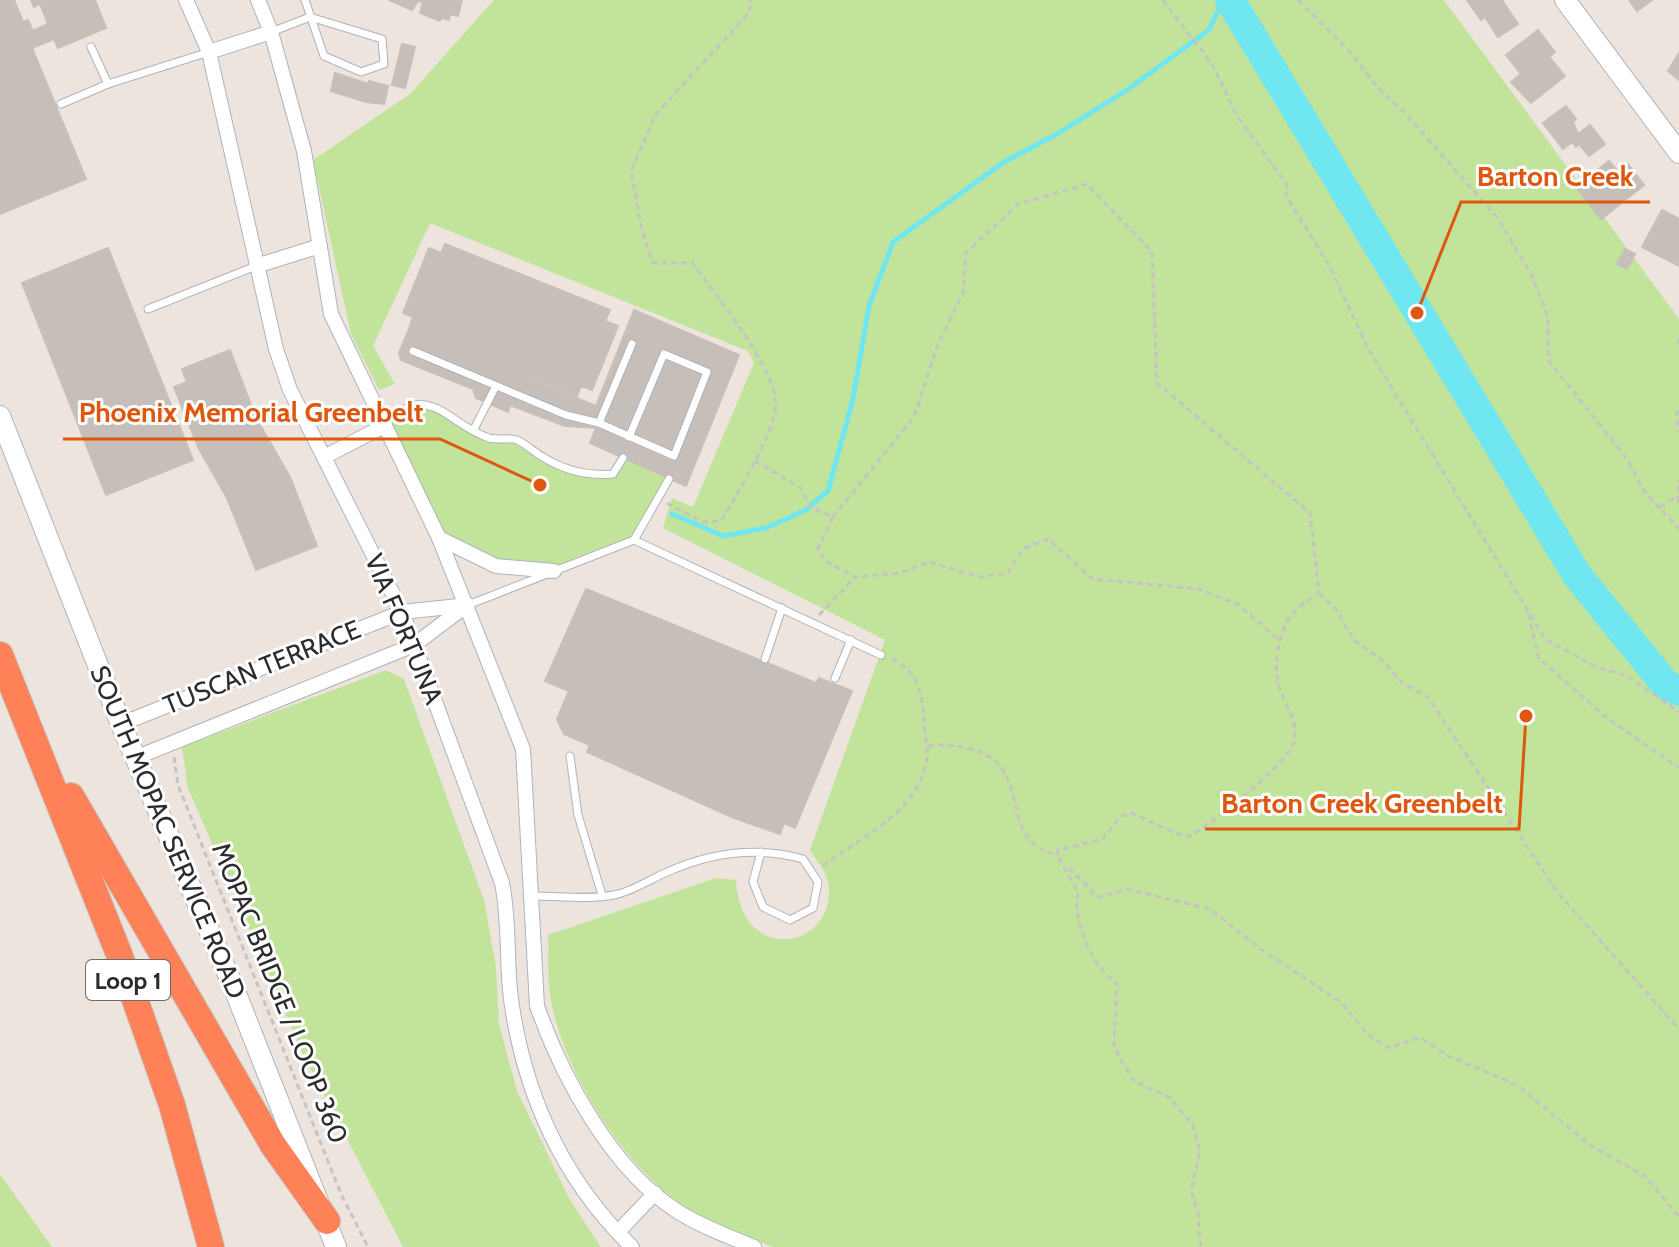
<svg xmlns="http://www.w3.org/2000/svg" width="1679" height="1247" font-family="Cabin,sans-serif">
<style>
.green{fill:#c1e49a}
.lines{fill:none;stroke-linecap:round;stroke-linejoin:round}
.stream{stroke:#70e6f0;stroke-width:5}
.river{stroke:#70e6f0;stroke-width:30}
.building{fill:#c6bfb9;stroke:#c9bfb7;stroke-width:2}
.lane-casing{stroke:#aeb3bc;stroke-width:9}
.street-casing{stroke:#aeb3bc;stroke-width:16}
.secondary-casing{stroke:#aeb3bc;stroke-width:22}
.highway-casing{stroke:#c4c4c4;stroke-width:28}
.path{stroke:#c4c4c4;stroke-width:3;stroke-dasharray:6 4;stroke-linecap:butt}
.lane{stroke:#fff;stroke-width:7}
.street{stroke:#fff;stroke-width:14}
.secondary{stroke:#fff;stroke-width:20}
.highway{stroke:#ff8157;stroke-width:26}
.labels{text-anchor:middle;dominant-baseline:central;stroke-width:6;stroke-linejoin:round;paint-order:stroke}
.shield{fill:#fff;stroke:#6b6b6b;stroke-width:2}
.shield-label{font-size:24px;font-weight:bold;fill:#2c2c2c}
.street-label{font-size:26px;fill:#2c2c2c;stroke:#fff}
.leader{fill:none;stroke:#df570e;stroke-width:3}
.callout-dot{fill:#df570e;stroke:#fff;stroke-width:3}
.callout-label{font-size:28px;text-anchor:middle;font-weight:bold;fill:#df570e;stroke:#fff;stroke-width:6;stroke-linejoin:round;paint-order:stroke}
</style>
<rect width="100%" height="100%" fill="#ede4de"/>
<!-- green -->
<g class="green">
<path d="M 494,0 L 1444,0 L 1679,319 L 1679,1247 L 773,1247 C 750,1237 723,1229 700,1216 C 630,1178 563,1075 550,995 C 547,976 549,954 548,935 L 716,878 L 736,880 C 741,966 832,949 829,889 C 829,874 817,862 810,850 L 885,640 L 663,528 L 672,498 L 693,507 L 754,363 L 748,351 L 430,223 L 373,346 L 395,384 L 379,390 L 351,334 L 313,160 L 410,94 Z"/>
<path d="M 423,403 L 487,438 L 516,440 L 547,460 L 587,476 L 613,474 L 623,458 L 669,479 L 634,540 L 554,571 L 496,566 L 439,538 L 384,426 L 401,408 Z"/>
<path d="M 386,670 L 404,679 L 484,900 L 496,967 L 499,1024 L 517,1091 L 570,1200 L 601,1247 L 403,1247 L 303,1054 L 188,788 L 182,747 Z"/>
<path d="M 0,1174 L 52,1247 L 0,1247 Z"/>
</g>
<g class="lines">
<!-- stream -->
<path class="stream" d="M 672,514 L 723,536 L 766,528 L 806,510 L 828,491 L 853,399 L 869,306 L 893,242 L 1004,162 L 1057,134 L 1124,92 L 1209,30 L 1223,0"/>
<!-- river -->
<path class="river" d="M 1230,0 L 1577,575 L 1665,684 L 1679,691"/>
</g>
<!-- building -->
<g class="building">
<path d="M 0,0 L 14,0 L 23,22 L 28,20 L 33,31 L 48,24 L 40,4 L 34,7 L 31,0 L 95,0 L 106,28 L 58,48 L 54,39 L 32,48 L 86,179 L 0,214 Z"/>
<path d="M 389,0 L 462,0 L 458,16 L 450,14 L 449,20 L 441,18 L 440,21 L 420,13 L 423,2 L 418,1 L 412,10 Z"/>
<path d="M 1467,0 L 1502,0 L 1518,24 L 1498,37 L 1485,17 L 1481,20 Z"/>
<path d="M 1629,0 L 1652,0 L 1637,11 Z"/>
<path d="M 1538,30 L 1555,52 L 1549,57 L 1565,76 L 1531,103 L 1511,82 L 1521,74 L 1506,55 Z"/>
<path d="M 402,44 L 415,47 L 405,88 L 392,85 Z"/>
<path d="M 1679,53 L 1679,80 L 1668,71 Z"/>
<path d="M 335,73 L 368,84 L 369,81 L 388,86 L 384,104 L 366,102 L 331,91 Z"/>
<path d="M 1566,106 L 1576,119 L 1573,122 L 1578,134 L 1590,125 L 1605,144 L 1589,156 L 1579,144 L 1576,147 L 1572,142 L 1563,149 L 1543,123 Z"/>
<path d="M 1609,161 L 1618,172 L 1628,164 L 1644,185 L 1601,219 L 1576,187 Z"/>
<path d="M 1662,210 L 1679,219 L 1679,266 L 1642,247 Z"/>
<path d="M 445,244 L 610,310 L 605,321 L 618,326 L 592,390 L 581,386 L 577,396 L 409,329 L 413,317 L 403,313 L 429,248 L 441,253 Z"/>
<path d="M 108,248 L 193,460 L 106,495 L 22,283 Z"/>
<path d="M 1625,249 L 1635,254 L 1627,269 L 1617,264 Z"/>
<path d="M 634,310 L 739,355 L 686,486 L 590,443 L 596,428 L 565,426 L 510,405 L 508,412 L 476,398 L 473,389 L 401,360 L 399,353 L 409,329 L 596,406 Z"/>
<path d="M 230,350 L 256,418 L 290,477 L 317,546 L 256,570 L 227,498 L 198,447 L 174,387 L 187,382 L 182,369 Z"/>
<path d="M 586,589 L 816,683 L 819,678 L 852,691 L 795,828 L 784,823 L 780,834 L 734,818 L 587,752 L 590,745 L 564,734 L 557,719 L 569,691 L 545,681 Z"/>
</g>
<g class="lines">
<defs>
<g id="lane">
<path d="M 271,32 L 310,17 L 382,39 L 384,64 L 361,72 L 324,56 L 305,0"/>
<path d="M 91,47 L 108,84 L 209,52"/>
<path d="M 61,104 L 108,84"/>
<path d="M 148,309 L 256,266"/>
<path d="M 413,351 L 566,415 L 599,423 L 632,344"/>
<path d="M 599,423 L 674,456 L 707,372 L 664,354 L 629,437"/>
<path d="M 385,425 C 427,380 445,421 486,437 C 495,441 507,437 517,440 C 526,444 534,452 543,457 C 565,471 588,476 613,474 L 623,458"/>
<path d="M 474,429 L 496,386"/>
<path d="M 634,540 L 881,655"/>
<path d="M 468,605 L 634,540 L 669,479"/>
<path d="M 765,659 L 782,608"/>
<path d="M 835,678 L 851,640"/>
<path d="M 570,756 L 578,815 L 602,895"/>
<path d="M 533,896 C 559,896 589,900 614,895 C 631,892 649,880 665,873 C 709,853 756,846 803,859 L 818,882 L 813,908 L 790,920 L 763,907 L 753,882 L 761,852"/>
</g>
<g id="street">
<path d="M 186,0 L 209,52 L 276,349 L 290,390 L 402,612 L 502,883 C 510,922 506,961 511,999 C 524,1094 563,1180 632,1247"/>
<path d="M 258,0 L 271,32 L 304,151 L 331,314 L 439,538 L 523,749 L 537,1006 C 562,1077 612,1170 677,1211 C 700,1226 728,1236 754,1247"/>
<path d="M 209,52 L 271,32"/>
<path d="M 256,266 L 320,246"/>
<path d="M 326,456 L 384,426"/>
<path d="M 439,538 L 496,566 L 554,571"/>
<path d="M 121,724 L 402,612 L 468,605"/>
<path d="M 135,758 L 414,645 L 467,605"/>
<path d="M 618,1232 L 655,1193"/>
</g>
<g id="secondary">
<path d="M 1565,0 L 1679,153"/>
<path d="M 0,416 L 121,724 L 233,986 L 336,1247"/>
</g>
<g id="highway">
<path d="M 0,655 L 119,954 L 172,1105 L 211,1247"/>
<path d="M 71,796 L 273,1145 L 327,1221"/>
</g>
</defs>
<!-- lane casing -->
<use href="#lane" class="lane-casing"/>
<!-- street casing -->
<use href="#street" class="street-casing"/>
<!-- secondary casing -->
<use href="#secondary" class="secondary-casing"/>
<!-- highway casing -->
<use href="#highway" class="highway-casing"/>
<!-- path -->
<g class="path">
<path d="M 1163,0 L 1212,64 L 1237,116 L 1287,185 L 1286,196 L 1329,265 L 1370,352 L 1545,639 L 1596,667 L 1627,676 L 1679,712"/>
<path d="M 1298,0 L 1353,55 L 1376,86 L 1403,111 L 1497,217 L 1532,276 L 1548,317 L 1549,361 L 1627,459 L 1644,491 L 1679,529"/>
<path d="M 1679,338 L 1679,345"/>
<path d="M 1679,411 L 1676,415 L 1679,431"/>
<path d="M 755,461 L 801,488 L 810,507 L 833,517 L 818,549 L 825,561 L 855,577 L 900,573 L 929,562 L 980,577 L 1008,573 L 1023,549 L 1048,539 L 1093,579 L 1199,589 L 1239,605 L 1279,640"/>
<path d="M 667,503 L 702,522 L 721,521 C 736,496 775,432 776,405 C 776,368 715,295 693,263 L 653,263 L 642,231 L 631,171 L 656,114 L 749,13 L 751,0"/>
<path d="M 1660,507 L 1673,499 L 1678,501 L 1679,479"/>
<path d="M 833,517 L 914,417 L 938,344 L 963,293 L 966,253 L 1018,204 L 1087,184 L 1152,252 L 1157,383 L 1310,513 L 1319,593"/>
<path d="M 1319,593 L 1336,609 L 1354,640 L 1383,661 L 1402,683 L 1428,697 L 1558,893 L 1679,1029"/>
<path d="M 1528,614 L 1539,658 L 1603,715 L 1679,768"/>
<path d="M 819,615 L 855,577"/>
<path d="M 892,659 C 928,675 921,712 927,746 C 943,744 955,745 970,749 C 1037,764 993,840 1057,855"/>
<path d="M 174,757 L 178,785 L 341,1194 L 368,1247"/>
<path d="M 823,866 C 863,836 931,805 927,747"/>
<path d="M 1069,868 L 1098,897 L 1127,889 L 1210,909 L 1262,950 L 1341,1002 L 1367,1034 L 1389,1048 L 1420,1037 L 1448,1056 L 1517,1085 L 1590,1145 L 1646,1177 L 1679,1217"/>
<path d="M 1201,1247 L 1198,1213 L 1191,1190 L 1200,1152 L 1193,1125 L 1169,1097 L 1134,1081 L 1120,1058 L 1114,1045 L 1117,984 C 1092,966 1072,922 1078,892 L 1057,855 L 1058,850 L 1103,839 L 1120,817 L 1132,813 L 1175,833 L 1190,836 C 1212,823 1288,764 1294,742 C 1299,723 1287,707 1280,690 C 1272,669 1278,630 1293,613 C 1299,606 1310,600 1317,594"/>
</g>
<!-- lane -->
<use href="#lane" class="lane"/>
<!-- street -->
<use href="#street" class="street"/>
<!-- secondary -->
<use href="#secondary" class="secondary"/>
<!-- highway -->
<use href="#highway" class="highway"/>
</g>
<g class="labels">
<!-- shield labels -->
<rect class="shield" x="86" y="960" width="84" height="40" rx="6"/>
<g class="shield-label">
<text x="128" y="980">Loop 1</text>
</g>
<!-- street labels -->
<g class="street-label">
<text transform="translate(404 629) rotate(67)">VIA FORTUNA</text>
<text transform="translate(262 667) rotate(-22)">TUSCAN TERRACE</text>
<text transform="translate(168 832) rotate(67)">SOUTH MOPAC SERVICE ROAD</text>
<text transform="translate(280 993) rotate(68)">MOPAC BRIDGE / LOOP 360</text>
</g>
</g>
<!-- callouts -->
<path class="leader" d="M1417 313L1461 202H1650M540 485L440 439H63M1526 716L1519 829H1205"/>
<g class="callout-dot">
<circle cx="1417" cy="313" r="8"/>
<circle cx="540" cy="485" r="8"/>
<circle cx="1526" cy="716" r="8"/>
</g>
<g class="callout-label">
<text x="1555" y="186">Barton Creek</text>
<text x="251" y="422">Phoenix Memorial Greenbelt</text>
<text x="1362" y="813">Barton Creek Greenbelt</text>
</g>
</svg>
